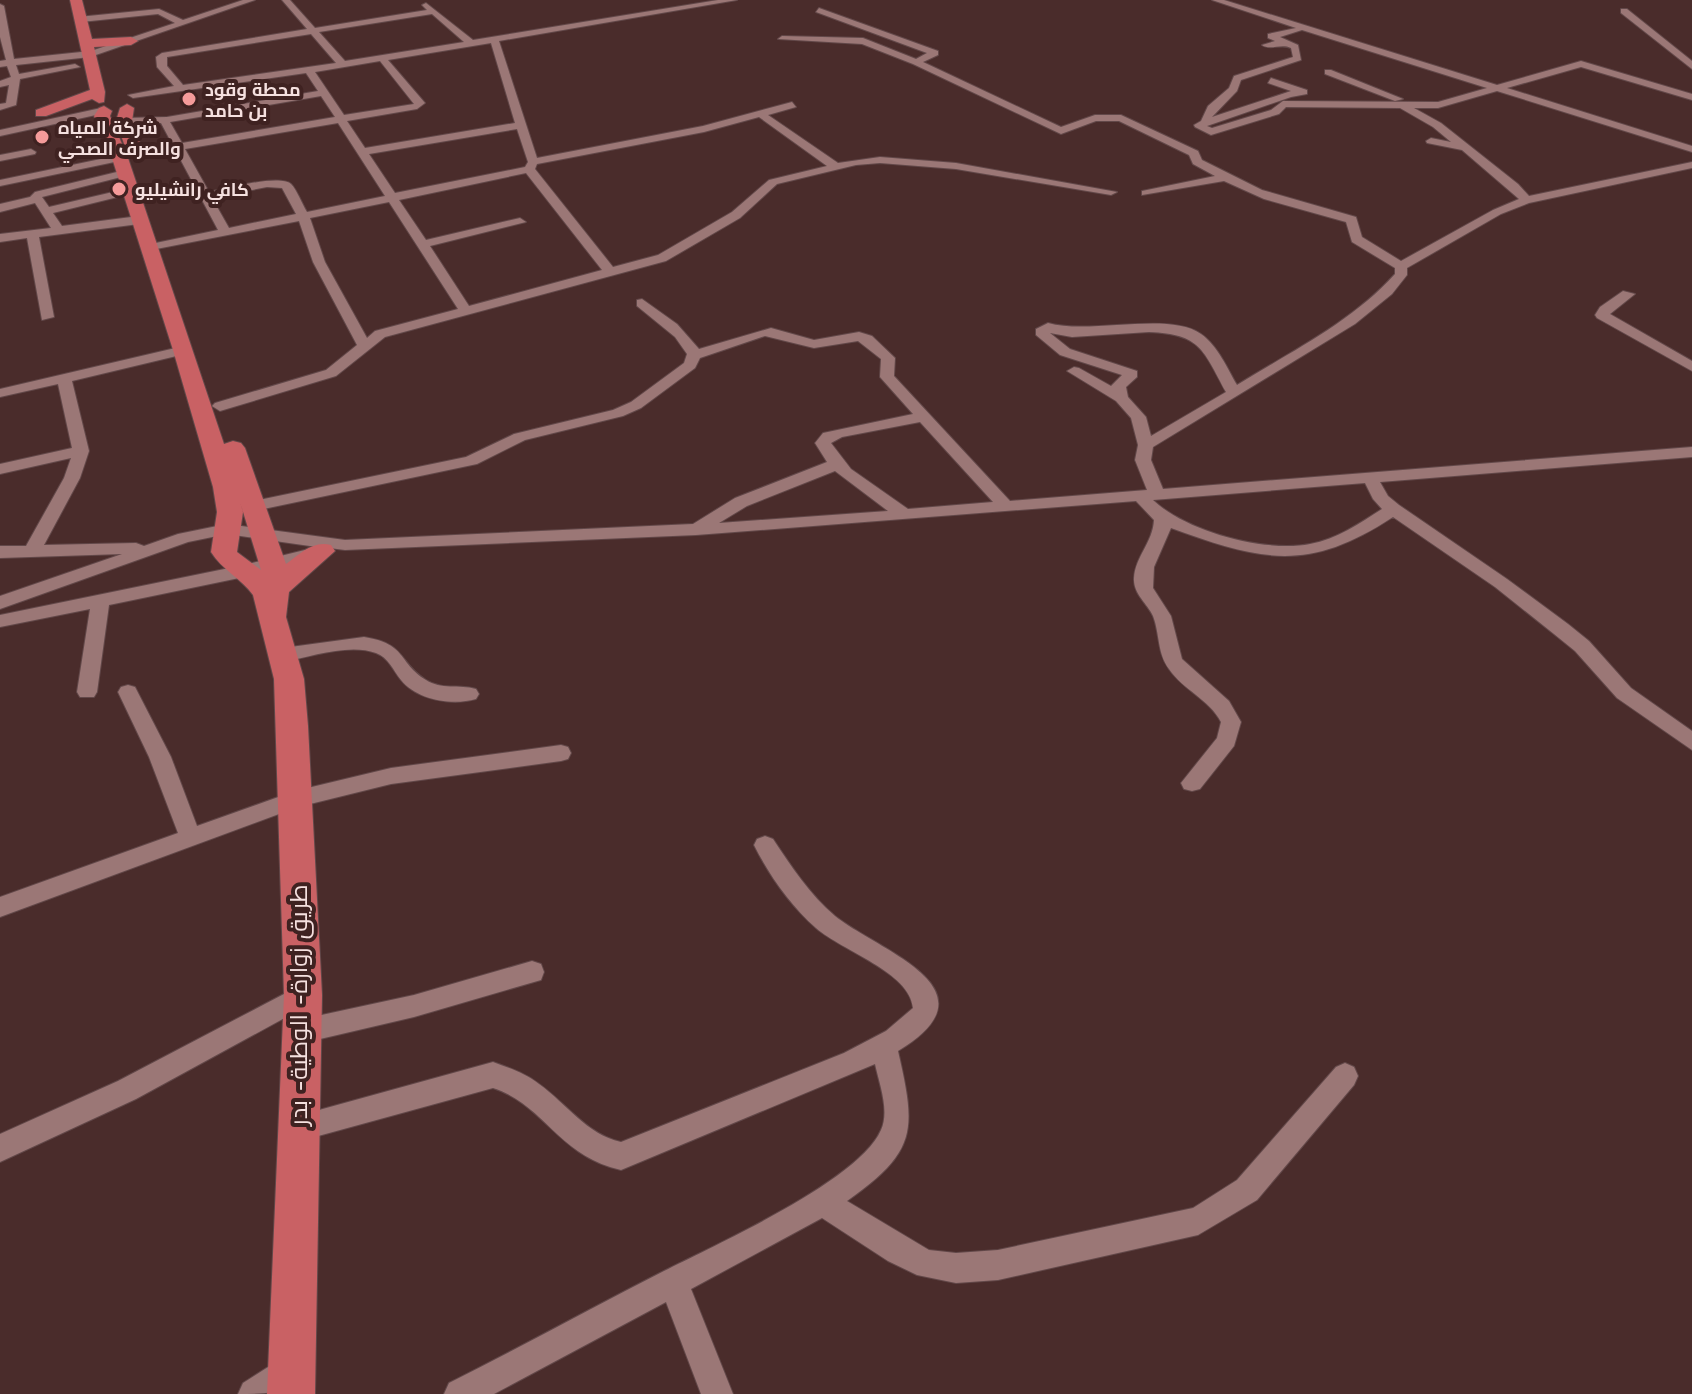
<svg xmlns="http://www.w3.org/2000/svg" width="1692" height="1394" font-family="'Work Sans',Cairo,sans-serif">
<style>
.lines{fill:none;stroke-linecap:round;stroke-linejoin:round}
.minor-casing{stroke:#624849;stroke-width:2}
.highway-casing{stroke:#624849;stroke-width:2}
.minor{fill:#9b7776;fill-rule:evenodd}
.highway{fill:#c96164;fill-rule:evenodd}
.poi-dot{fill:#f59b9a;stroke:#3f2221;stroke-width:3}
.labels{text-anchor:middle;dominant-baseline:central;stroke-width:8;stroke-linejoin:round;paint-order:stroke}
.far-poi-label{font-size:18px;font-weight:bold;fill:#f5e0df;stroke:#3f2221;text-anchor:start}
.near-street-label{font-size:24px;fill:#f5e0df;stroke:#3f2221}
</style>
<rect width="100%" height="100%" fill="#4a2c2b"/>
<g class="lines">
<defs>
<g id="minor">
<path d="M 243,0 L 255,0 L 90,57 L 16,65 L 19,74 L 75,64 L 80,67 L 20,79 L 16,105 L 0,110 L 0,104 L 6,103 L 9,85 L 0,87 L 0,81 L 11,77 L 7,66 L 0,67 L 0,61 L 6,60 L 0,37 L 0,4 L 4,6 L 14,59 L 91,51 L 175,23 L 158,14 L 81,22 L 78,17 L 159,9 L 183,20 Z"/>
<path d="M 282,0 L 290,0 L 315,28 L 427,10 L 422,5 L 426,3 L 473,40 L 718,0 L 737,0 L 499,41 L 537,158 L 703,126 L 792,102 L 796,107 L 768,115 L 838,163 L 880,157 L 956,163 L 1117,192 L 1111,195 L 956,169 L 880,163 L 856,165 L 777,184 L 740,218 L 666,261 L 385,337 L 336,376 L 220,411 L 212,406 L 215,403 L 326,370 L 357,345 L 313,262 L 299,221 L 146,251 L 146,245 L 218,230 L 161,123 L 124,124 L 119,121 L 124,118 L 167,117 L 318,91 L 306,73 L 133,98 L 128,95 L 174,86 L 157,67 L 156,57 L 162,53 L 307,29 ZM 432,14 L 464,42 L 345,61 L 319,32 ZM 311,34 L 336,63 L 183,85 L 167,66 L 167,57 ZM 491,43 L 515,123 L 365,148 L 347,121 L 417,109 L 425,103 L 388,60 ZM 380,61 L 414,104 L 344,115 L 315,72 ZM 321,96 L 335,117 L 182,143 L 170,122 ZM 759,117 L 827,166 L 769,180 L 732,212 L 658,255 L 613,267 L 535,169 L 537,164 L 704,132 ZM 338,123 L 385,196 L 307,212 C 302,204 297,190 291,184 C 279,174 224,189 209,192 L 185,149 ZM 517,129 L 528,162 L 525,167 L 395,193 L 369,154 ZM 526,173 L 602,270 L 469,306 L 430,246 L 526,222 L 520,218 L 426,240 L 399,200 ZM 267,187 L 282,188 L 296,214 L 229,228 L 212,198 ZM 389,202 L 458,309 L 375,331 L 367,338 L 325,262 L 310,218 Z"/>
<path d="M 1212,0 L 1224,0 L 1497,85 L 1581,61 L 1692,94 L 1692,100 L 1581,67 L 1507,88 L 1692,146 L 1692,152 L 1497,91 L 1438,108 L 1414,108 L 1441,123 L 1518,184 L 1529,196 L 1692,162 L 1692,168 L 1529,203 L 1501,214 L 1407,268 L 1407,275 L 1392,294 L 1355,324 L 1153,447 L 1151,460 L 1163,489 L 1692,447 L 1692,457 L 1380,482 L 1388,496 L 1399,505 L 1507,579 L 1568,624 L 1589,641 L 1631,688 L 1692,731 L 1692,750 L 1617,698 L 1575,651 L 1554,634 L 1495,587 L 1393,517 C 1308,573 1262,561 1171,528 L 1154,567 L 1153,588 L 1171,616 L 1182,659 L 1229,701 L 1241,722 L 1234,746 L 1200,789 L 1192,791 L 1184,789 L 1181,783 L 1217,738 L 1221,722 C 1209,699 1183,690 1169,669 C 1157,653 1160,634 1153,616 C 1147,603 1133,594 1134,578 C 1135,557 1153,542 1154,520 L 1136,501 L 696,535 L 345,550 L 329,548 L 328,555 L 244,577 L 109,605 L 97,692 L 94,697 L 80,697 L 77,692 L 90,609 L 0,627 L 0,615 L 244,565 L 317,547 L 227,534 L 188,542 L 0,609 L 0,596 L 122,554 L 0,558 L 0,546 L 26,546 L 64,478 L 71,458 L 0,474 L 0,464 L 72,448 L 58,384 L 0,397 L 0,389 L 184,346 L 189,347 L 189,353 L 72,381 L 89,451 L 80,478 L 44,545 L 136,543 L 144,546 L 178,534 L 227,524 L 345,540 L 693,524 L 735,498 L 827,462 L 815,443 L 823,433 L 913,414 L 880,377 L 881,359 L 858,341 L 814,348 L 765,336 L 700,358 L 695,368 L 641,408 L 623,416 L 525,440 L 477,464 L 254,511 L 246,506 L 254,501 L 466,457 L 514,434 L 613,410 L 631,402 L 684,363 L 687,354 L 675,337 L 637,306 L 637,300 L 642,299 L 677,324 L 699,349 L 771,328 L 814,340 L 859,332 L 872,336 L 895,358 L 894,376 L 1010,501 L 1147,490 L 1135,460 L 1138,445 L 1131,418 L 1116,401 L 1067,371 L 1074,367 L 1079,368 L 1111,386 L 1122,375 L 1060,355 L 1036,335 L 1036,329 L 1048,323 C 1090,335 1169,311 1201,334 C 1218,346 1227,368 1237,385 C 1290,352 1352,322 1395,274 L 1395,268 L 1352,242 L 1346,222 L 1264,199 L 1224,181 L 1142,195 L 1142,191 L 1215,176 L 1193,164 L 1189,155 L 1119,121 L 1096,121 L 1061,134 L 913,64 L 862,44 L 778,39 L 782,36 L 863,38 L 916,59 L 927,53 L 816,12 L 819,8 L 938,51 L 938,55 L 923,62 L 1061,127 L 1095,115 L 1121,115 L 1198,151 L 1202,160 L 1262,190 L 1356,217 L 1362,237 L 1401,261 L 1493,210 L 1519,199 L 1462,150 L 1427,143 L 1426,141 L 1431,138 L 1451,142 L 1433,127 L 1400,108 L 1286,107 L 1279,114 L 1211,135 L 1195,127 L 1194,125 L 1201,121 L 1208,106 L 1229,88 L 1234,76 L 1293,57 L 1291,48 C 1281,43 1270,51 1262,45 L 1275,41 L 1268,38 L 1268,34 L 1296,28 ZM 1302,30 L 1487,88 L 1438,102 L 1283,101 L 1271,110 L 1212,128 L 1207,126 L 1291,97 L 1307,94 L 1307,90 L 1271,78 L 1268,83 L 1291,91 L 1212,117 L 1237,91 L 1241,80 L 1301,60 L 1298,45 L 1280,37 ZM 1149,332 C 1201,334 1203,350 1226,392 L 1151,436 L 1146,417 L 1128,397 L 1126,387 L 1137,377 L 1137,371 L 1070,349 L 1050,333 L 1072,337 ZM 920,422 L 993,502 L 908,509 L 851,469 L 831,443 L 842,437 ZM 835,471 L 888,511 L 719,523 L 747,506 ZM 1365,483 L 1373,499 L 1382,509 C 1360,523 1337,539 1310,544 C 1265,553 1185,531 1153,500 Z"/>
<path d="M 1621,9 L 1627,9 L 1692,61 L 1692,69 L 1621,13 Z"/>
<path d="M 1325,70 L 1331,70 L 1403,99 L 1395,101 L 1325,74 Z"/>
<path d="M 101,108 L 105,109 L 105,113 L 0,136 L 0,130 Z"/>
<path d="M 31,149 L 36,152 L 35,154 L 0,161 L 0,155 Z"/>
<path d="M 120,155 L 124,156 L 124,160 L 0,186 L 0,180 Z"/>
<path d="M 125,170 L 129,171 L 129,175 L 42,197 L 49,207 L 130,188 L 134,189 L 134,193 L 53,213 L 62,226 L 139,216 L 145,220 L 139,224 L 39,237 L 54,317 L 42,320 L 27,238 L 0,242 L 0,234 L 51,228 L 35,203 L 0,212 L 0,204 L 30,197 L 35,192 Z"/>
<path d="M 1623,291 L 1635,294 L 1610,314 L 1692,361 L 1692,371 L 1597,318 L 1595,315 L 1600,307 Z"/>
<path d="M 364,637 C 408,644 397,662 426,680 C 441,690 459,684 476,689 L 479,694 L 476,699 C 452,706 417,700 401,680 C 393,670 388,657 376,653 C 349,643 310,657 283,662 L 273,655 L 283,648 Z"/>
<path d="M 128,685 L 135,687 L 171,757 L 197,826 L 295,791 L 391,768 L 561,745 L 568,747 L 571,753 L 568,759 L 561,761 L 391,784 L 298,807 L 0,917 L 0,897 L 178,833 L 149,757 L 118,692 L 121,687 Z"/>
<path d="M 765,836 L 773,839 C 791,866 810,895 835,916 C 880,952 1001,989 898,1051 C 916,1130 918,1151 847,1201 L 929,1250 L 956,1253 L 998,1250 L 1193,1208 L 1237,1180 L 1336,1067 L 1345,1063 L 1354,1067 L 1358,1076 L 1354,1085 L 1257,1200 L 1198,1235 L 998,1280 L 956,1283 L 917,1275 L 888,1261 L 822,1218 L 691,1289 L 733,1394 L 701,1394 L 666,1302 L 494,1394 L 444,1394 L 449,1383 C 521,1347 593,1307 664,1271 C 715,1245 860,1180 881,1130 C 890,1111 879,1083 875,1064 L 621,1170 C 558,1156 545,1105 493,1088 L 300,1141 L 290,1138 L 286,1128 L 290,1118 L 493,1062 C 509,1068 525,1073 539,1084 C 567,1104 586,1134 621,1142 L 844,1053 L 886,1031 L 913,1008 C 910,972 842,951 816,928 C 791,906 769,875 754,845 L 757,839 Z"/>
<path d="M 532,961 L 541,964 L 544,972 L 541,980 L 414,1017 L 303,1043 L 294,1039 L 290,1031 L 294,1023 L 303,1019 L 414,995 Z"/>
<path d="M 303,984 L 312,987 L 316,995 L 312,1003 L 136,1099 L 0,1162 L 0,1134 L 118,1081 Z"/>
<path d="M 290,1353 L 301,1358 L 306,1369 C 294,1394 265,1394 238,1394 L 243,1383 Z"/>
</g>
<g id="highway">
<path d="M 70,0 L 82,0 L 92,39 L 131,37 L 138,41 L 131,45 L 94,47 L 105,92 L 104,102 L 99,103 L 92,99 L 46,116 L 36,116 L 36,110 L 90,90 Z"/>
<path d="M 127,104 L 134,108 L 132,121 L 144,155 L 136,160 L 128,155 L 116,121 L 120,108 Z"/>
<path d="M 104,106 L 112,111 L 110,116 L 128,158 L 224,444 L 233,441 L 241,443 L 245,448 L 286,564 C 300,554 313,540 331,545 L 335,551 L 289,592 L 286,617 L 304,679 L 308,726 L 322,995 L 315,1394 L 267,1394 L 284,995 L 274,679 L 253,595 C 241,578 222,570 211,552 L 217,512 L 213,487 L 173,350 L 112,158 L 94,116 L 99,108 ZM 240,502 L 261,570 L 237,552 L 243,512 Z"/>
</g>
</defs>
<!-- minor casing -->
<use href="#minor" class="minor-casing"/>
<!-- highway casing -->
<use href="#highway" class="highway-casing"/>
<!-- minor -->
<use href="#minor" class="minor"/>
<!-- highway -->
<use href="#highway" class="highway"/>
</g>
<!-- markers -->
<g class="poi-dot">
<circle cx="189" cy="99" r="8"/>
<circle cx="42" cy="137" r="8"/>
<circle cx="119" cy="189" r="8"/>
</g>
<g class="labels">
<!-- far-poi labels -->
<g class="far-poi-label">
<text x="205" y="89">محطة وقود<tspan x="205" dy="21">بن حامد</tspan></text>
<text x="58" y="127">شركة المياه<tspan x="58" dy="21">والصرف الصحي</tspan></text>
<text x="135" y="189">كافي رانشيليو</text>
</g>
<!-- near-street labels -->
<g class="near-street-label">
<text transform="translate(299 1005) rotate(-90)">طريق زوارة- الوطية- بدر</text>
</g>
</g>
</svg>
